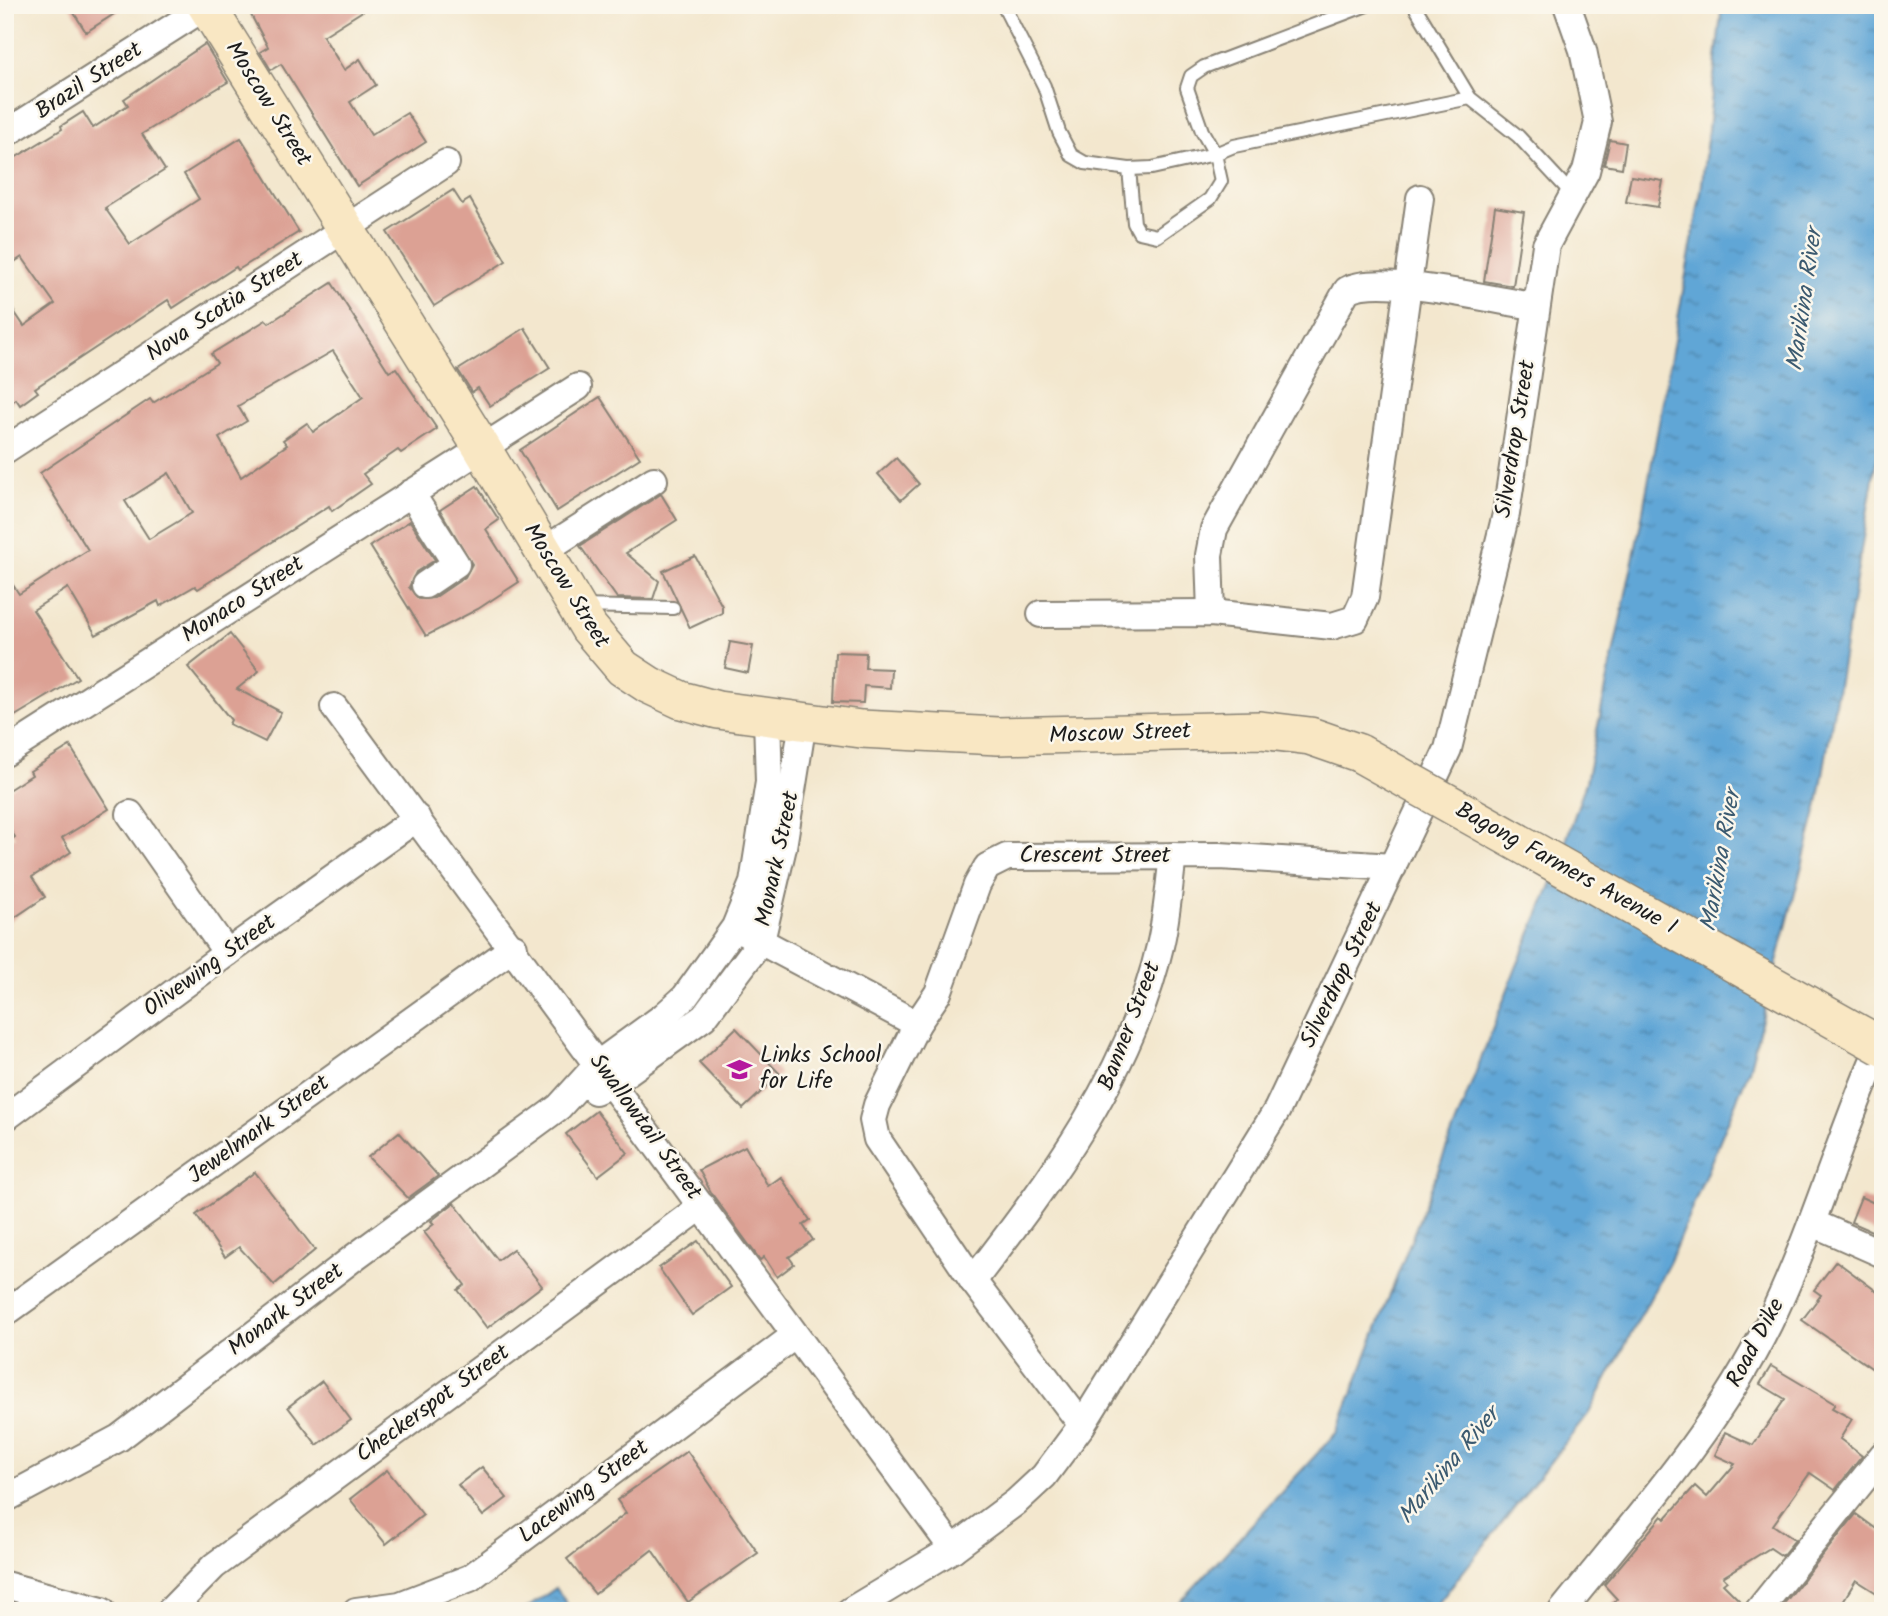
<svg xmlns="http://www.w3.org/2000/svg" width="1888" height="1616" font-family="Kalam,sans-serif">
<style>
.water{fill:url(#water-ripples);stroke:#3e6179;stroke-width:2}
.building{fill:#dca194;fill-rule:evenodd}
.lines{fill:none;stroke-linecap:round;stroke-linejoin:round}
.lane-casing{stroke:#888275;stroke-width:16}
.street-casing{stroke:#888275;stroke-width:30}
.secondary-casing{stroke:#888275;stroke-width:40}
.lane{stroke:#fff;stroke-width:12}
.street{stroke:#fff;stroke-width:26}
.secondary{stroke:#f9e7c3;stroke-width:37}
.secondary-bridge-casing{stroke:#888275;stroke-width:40;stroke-linecap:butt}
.secondary-bridge{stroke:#f9e7c3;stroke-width:37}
.labels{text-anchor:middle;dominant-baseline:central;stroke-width:5;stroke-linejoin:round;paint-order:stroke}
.street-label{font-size:23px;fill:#1c1c1c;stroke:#fbf7ec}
.poi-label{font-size:23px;fill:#1c1c1c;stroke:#fbf7ec;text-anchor:start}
.water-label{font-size:24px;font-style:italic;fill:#3b5a70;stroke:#fbf7ec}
</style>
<defs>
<pattern id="water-ripples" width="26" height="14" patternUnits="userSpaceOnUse" patternTransform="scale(1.75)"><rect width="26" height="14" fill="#60a6d6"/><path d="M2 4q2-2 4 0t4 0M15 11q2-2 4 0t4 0" fill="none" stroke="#4e86ad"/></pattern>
</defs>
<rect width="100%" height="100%" fill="#fbf7ec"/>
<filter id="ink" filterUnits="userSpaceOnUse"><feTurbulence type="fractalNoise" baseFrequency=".0143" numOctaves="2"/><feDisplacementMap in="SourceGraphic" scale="14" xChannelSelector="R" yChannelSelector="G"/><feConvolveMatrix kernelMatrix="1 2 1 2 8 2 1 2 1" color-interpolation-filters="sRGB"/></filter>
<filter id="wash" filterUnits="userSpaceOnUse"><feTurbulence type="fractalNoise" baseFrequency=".00686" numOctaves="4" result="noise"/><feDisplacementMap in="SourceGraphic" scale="28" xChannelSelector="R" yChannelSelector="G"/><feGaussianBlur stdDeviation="1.57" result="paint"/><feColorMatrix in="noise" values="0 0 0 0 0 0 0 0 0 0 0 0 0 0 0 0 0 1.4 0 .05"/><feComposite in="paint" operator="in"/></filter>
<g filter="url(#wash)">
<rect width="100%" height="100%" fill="#f3e7ce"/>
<!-- water -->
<g class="water">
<path d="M 1722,5 L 1883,5 L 1883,420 L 1818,804 L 1749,1070 L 1670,1261 L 1589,1413 L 1432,1611 L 1172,1611 L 1337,1432 L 1516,968 L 1551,885 L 1586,782 L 1640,527 L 1701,192 Z"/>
<path d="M 556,1588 L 572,1611 L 523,1611 Z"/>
</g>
<g id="blocks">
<!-- building -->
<g class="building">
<path d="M 69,5 L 128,5 L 86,32 Z"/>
<path d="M 266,5 L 372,5 L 323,36 L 344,70 L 360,59 L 376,85 L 350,102 L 371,135 L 407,113 L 426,142 L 357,186 L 281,64 L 271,70 L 260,52 L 268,47 L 251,15 Z"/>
<path d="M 205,44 L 228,82 L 142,134 L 165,170 L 105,208 L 130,244 L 199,199 L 184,174 L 241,138 L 299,232 L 238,270 L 236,267 L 173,308 L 168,300 L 35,388 L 38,392 L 20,405 L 16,399 L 5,407 L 5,298 L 24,326 L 55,304 L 22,257 L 5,268 L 5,164 L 62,129 L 61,126 L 83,112 L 93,128 L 128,105 L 124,99 Z"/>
<path d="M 1610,140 L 1626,143 L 1622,168 L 1604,165 Z"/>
<path d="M 1631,176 L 1663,181 L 1658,207 L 1626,202 Z"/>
<path d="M 453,190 L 462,204 L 470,199 L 506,261 L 434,306 L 387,232 Z"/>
<path d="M 1495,207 L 1524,212 L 1513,286 L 1484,281 Z"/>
<path d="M 332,283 L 389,372 L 396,368 L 437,429 L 401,453 L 398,450 L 363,474 L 371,484 L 332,511 L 329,506 L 198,589 L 195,586 L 160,606 L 158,601 L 96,635 L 68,588 L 33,610 L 78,678 L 5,722 L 5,573 L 19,594 L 88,550 L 40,473 L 150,399 L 153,403 L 217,363 L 211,354 L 266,320 L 269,323 ZM 333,351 L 363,397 L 313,432 L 307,423 L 283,440 L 287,445 L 241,477 L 219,438 L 247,421 L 238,406 ZM 169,473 L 192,513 L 149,539 L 125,501 Z"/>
<path d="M 525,328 L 550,368 L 490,406 L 478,388 L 472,392 L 458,370 Z"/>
<path d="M 600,397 L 640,458 L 557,511 L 520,450 Z"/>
<path d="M 896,458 L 919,484 L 901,500 L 878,474 Z"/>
<path d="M 477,486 L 499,520 L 486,529 L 519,582 L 478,609 L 426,636 L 370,546 L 410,521 L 435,560 L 416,572 L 409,587 L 419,599 L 434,598 L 465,577 L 472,564 L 440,510 Z"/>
<path d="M 661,494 L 677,520 L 626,553 L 659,581 L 653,599 L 617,598 L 580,546 Z"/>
<path d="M 695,556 L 722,606 L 722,613 L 690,628 L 663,571 Z"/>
<path d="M 230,634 L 259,671 L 237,689 L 281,712 L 265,742 L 229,724 L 231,720 L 188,667 Z"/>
<path d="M 730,642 L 753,646 L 748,673 L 725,668 Z"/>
<path d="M 835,652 L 866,653 L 865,668 L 891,669 L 890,688 L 864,686 L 863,703 L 833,702 Z"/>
<path d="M 70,746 L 109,809 L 62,838 L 71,852 L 32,877 L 45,897 L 5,924 L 5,844 L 15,837 L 5,822 L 5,792 L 32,775 L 30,771 Z"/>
<path d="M 736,1028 L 780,1074 L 743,1109 L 699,1063 Z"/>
<path d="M 596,1111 L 628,1153 L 598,1176 L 566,1134 Z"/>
<path d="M 399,1132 L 438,1176 L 408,1198 L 368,1157 Z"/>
<path d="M 745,1146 L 768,1186 L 781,1177 L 810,1220 L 803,1225 L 813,1240 L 789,1257 L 794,1264 L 777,1277 L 764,1257 L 760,1260 L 712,1194 L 699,1170 Z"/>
<path d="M 255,1172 L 315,1250 L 274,1285 L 239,1247 L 225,1257 L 196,1215 Z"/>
<path d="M 1861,1197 L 1883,1207 L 1883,1236 L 1851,1222 Z"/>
<path d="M 454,1203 L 498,1260 L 513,1249 L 542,1286 L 487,1328 L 458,1290 L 465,1285 L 424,1232 L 434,1224 L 431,1221 Z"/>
<path d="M 698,1241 L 731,1287 L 692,1315 L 659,1268 Z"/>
<path d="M 1836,1261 L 1883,1296 L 1883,1376 L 1802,1320 L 1821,1295 L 1814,1290 Z"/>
<path d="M 1771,1366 L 1835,1404 L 1832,1408 L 1852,1419 L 1840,1439 L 1862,1456 L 1835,1490 L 1810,1473 L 1773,1525 L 1795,1540 L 1782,1556 L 1770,1548 L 1723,1577 L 1727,1581 L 1723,1584 L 1740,1601 L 1730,1611 L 1605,1611 L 1617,1599 L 1604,1585 L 1662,1516 L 1665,1519 L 1695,1486 L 1707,1497 L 1735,1464 L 1715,1455 L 1725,1432 L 1753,1445 L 1785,1399 L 1760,1384 Z"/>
<path d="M 322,1381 L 351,1420 L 317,1445 L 288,1407 Z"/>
<path d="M 687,1451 L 758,1553 L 688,1602 L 652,1550 L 595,1594 L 567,1559 L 626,1513 L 617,1500 Z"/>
<path d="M 482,1467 L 507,1498 L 483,1516 L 458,1485 Z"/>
<path d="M 387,1470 L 423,1515 L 386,1544 L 350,1499 Z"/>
<path d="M 1856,1514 L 1883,1534 L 1883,1597 L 1856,1580 L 1837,1611 L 1778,1611 Z"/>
</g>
</g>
</g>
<g filter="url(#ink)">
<use href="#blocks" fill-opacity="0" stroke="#888275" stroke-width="2"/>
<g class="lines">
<defs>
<g id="lane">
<path d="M 1003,5 L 1044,86 L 1059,132 L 1071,155 L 1085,163 L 1129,169 L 1152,168 L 1215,154 L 1221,181 L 1210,199 L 1157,236 L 1139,232 L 1134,223 L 1129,169"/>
<path d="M 1367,5 L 1204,67 L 1191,76 L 1187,88 L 1202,131 L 1215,154 L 1234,146 L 1470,98"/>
<path d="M 1414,5 L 1470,98 L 1518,136 L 1572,194"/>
<path d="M 579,606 L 673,608"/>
</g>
<g id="street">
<path d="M 5,134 L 208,5"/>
<path d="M 5,450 L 446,163"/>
<path d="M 411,493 L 456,564 L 425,585"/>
<path d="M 543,551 L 654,480"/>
<path d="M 1211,613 L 1209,555 L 1214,529 L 1347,290 C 1379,272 1494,301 1535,306"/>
<path d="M 1041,614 L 1211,613 L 1332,626 L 1355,619 L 1365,597 L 1420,198"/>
<path d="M 334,707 L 953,1549"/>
<path d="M 5,753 L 578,387"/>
<path d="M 130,814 L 227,953"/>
<path d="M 745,933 L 917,1024"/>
<path d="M 595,1091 L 611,1084 L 704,1017 L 761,941 L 783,847 L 803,722"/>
<path d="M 5,1118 L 227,953 L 417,818"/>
<path d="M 1813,1223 L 1883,1254"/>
<path d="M 973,1281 C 1052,1178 1130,1075 1160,946 C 1167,917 1169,885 1173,856"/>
<path d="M 5,1313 L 514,947"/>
<path d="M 1082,1425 L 973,1281 L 877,1139 L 873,1120 L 877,1105 L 917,1024 L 938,993 L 977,885 L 987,867 L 1007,857 L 1220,856 L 1393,867"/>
<path d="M 5,1499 L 119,1438 L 356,1256 L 559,1107 L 598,1064 L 664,1016 L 685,997 L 735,927 L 753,883 L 769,782 L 767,718"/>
<path d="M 5,1585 L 102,1611"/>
<path d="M 170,1611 L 214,1566 L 702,1206"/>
<path d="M 356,1611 L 400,1605 L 470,1578 L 794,1336"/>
<path d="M 850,1611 L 953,1549 L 1016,1502 L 1044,1476 L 1082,1425 L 1277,1110 L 1448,749 L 1506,514 L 1546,245 L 1586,171 L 1598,122 L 1583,50 L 1567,5"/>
<path d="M 1562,1611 C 1636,1519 1716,1430 1769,1323 C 1814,1231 1841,1131 1883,1038"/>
<path d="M 1758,1611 L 1883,1455"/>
</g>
<path id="secondary" d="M 206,5 L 482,448 L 589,628 L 623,668 L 649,685 L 681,700 L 718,710 L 861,729 L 998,736 L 1260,730 L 1310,736 L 1359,753"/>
</defs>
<!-- lane casing -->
<use href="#lane" class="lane-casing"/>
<!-- street casing -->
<use href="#street" class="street-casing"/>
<!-- secondary casing -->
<use href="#secondary" class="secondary-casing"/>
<!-- lane -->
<use href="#lane" class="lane"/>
<!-- street -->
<use href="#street" class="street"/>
<!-- secondary -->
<use href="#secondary" class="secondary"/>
<defs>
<path id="secondary-bridge" d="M 1359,753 L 1883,1047"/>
</defs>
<!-- secondary-bridge casing -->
<use href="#secondary-bridge" class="secondary-bridge-casing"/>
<!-- secondary-bridge -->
<use href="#secondary-bridge" class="secondary-bridge"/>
</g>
</g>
<!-- icons -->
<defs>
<symbol id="school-bare" viewBox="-9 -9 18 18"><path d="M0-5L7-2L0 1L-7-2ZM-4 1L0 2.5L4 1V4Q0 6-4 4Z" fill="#b5179e" stroke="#fbf7ec" stroke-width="2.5" paint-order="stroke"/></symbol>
</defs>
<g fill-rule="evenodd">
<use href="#school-bare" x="722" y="1052" width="35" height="35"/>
</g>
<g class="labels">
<!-- street labels -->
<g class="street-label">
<text transform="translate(89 81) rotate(-33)">Brazil Street</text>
<text transform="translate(268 104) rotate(58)">Moscow Street</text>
<text transform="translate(225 307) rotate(-33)">Nova Scotia Street</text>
<text transform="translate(1516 439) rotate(-81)">Silverdrop Street</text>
<text transform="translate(566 586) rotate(58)">Moscow Street</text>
<text transform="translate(243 600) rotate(-33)">Monaco Street</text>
<text transform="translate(1120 734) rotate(-2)">Moscow Street</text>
<text x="1095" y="856">Crescent Street</text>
<text transform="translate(778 859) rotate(-78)">Monark Street</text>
<text transform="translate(1566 869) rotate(29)">Bagong Farmers Avenue I</text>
<text transform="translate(210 966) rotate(-36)">Olivewing Street</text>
<text transform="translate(1342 975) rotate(-64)">Silverdrop Street</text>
<text transform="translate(1130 1026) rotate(-69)">Banner Street</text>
<text transform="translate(645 1127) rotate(54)">Swallowtail Street</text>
<text transform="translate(259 1130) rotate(-36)">Jewelmark Street</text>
<text transform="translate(286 1310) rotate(-37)">Monark Street</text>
<text transform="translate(1756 1343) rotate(-62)">Road Dike</text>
<text transform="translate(433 1404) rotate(-36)">Checkerspot Street</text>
<text transform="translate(584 1492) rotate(-37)">Lacewing Street</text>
</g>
<!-- poi labels -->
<g class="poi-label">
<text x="760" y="1056">Links School<tspan x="760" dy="26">for Life</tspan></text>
</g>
<!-- water labels -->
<g class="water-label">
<text transform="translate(1805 300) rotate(-82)">Marikina River</text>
<text transform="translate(1721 861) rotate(-80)">Marikina River</text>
<text transform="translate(1449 1466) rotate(-50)">Marikina River</text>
</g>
</g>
<!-- margin -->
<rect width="1888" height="1616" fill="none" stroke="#fbf7ec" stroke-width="28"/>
</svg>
